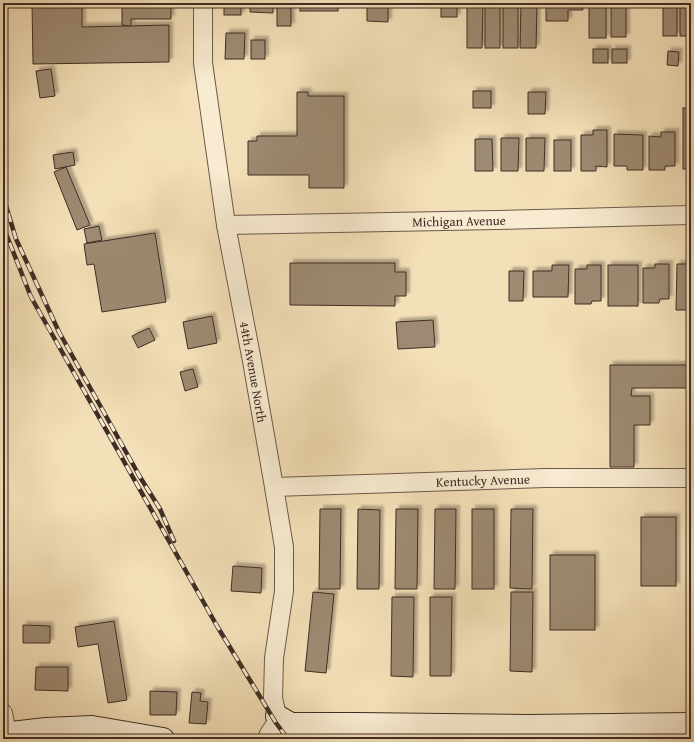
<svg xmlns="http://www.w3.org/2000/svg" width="694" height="742" font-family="'Gentium Book Plus',serif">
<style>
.building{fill:#9d8a72;stroke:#3e2d26;filter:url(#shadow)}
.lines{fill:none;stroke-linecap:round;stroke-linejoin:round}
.street-casing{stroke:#6c5a4a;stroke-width:20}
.secondary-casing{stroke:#3e2d26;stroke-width:24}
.street{stroke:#f8ebd1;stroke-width:18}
.secondary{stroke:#f8ebd1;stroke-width:22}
.rail-casing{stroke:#3e2d26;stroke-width:4.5}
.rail{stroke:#f8ebd1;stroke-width:3;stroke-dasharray:9;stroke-linecap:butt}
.labels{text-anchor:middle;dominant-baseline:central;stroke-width:3;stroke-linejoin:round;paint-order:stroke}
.street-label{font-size:13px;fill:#3e2d26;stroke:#f8ebd1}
</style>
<defs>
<filter id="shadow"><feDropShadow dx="3.5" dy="-3.5" stdDeviation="1" flood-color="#0004"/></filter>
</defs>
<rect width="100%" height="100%" fill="#f4e0b8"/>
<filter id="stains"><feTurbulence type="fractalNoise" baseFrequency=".005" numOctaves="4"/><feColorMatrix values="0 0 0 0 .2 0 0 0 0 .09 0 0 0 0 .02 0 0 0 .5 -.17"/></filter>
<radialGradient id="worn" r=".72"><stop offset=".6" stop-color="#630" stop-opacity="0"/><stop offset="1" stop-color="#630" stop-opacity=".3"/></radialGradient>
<!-- building -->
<g class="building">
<path d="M 32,3 L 82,3 L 82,27 L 169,25 L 169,62 L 33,64 Z"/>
<path d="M 122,3 L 171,3 L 171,19 L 131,19 L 131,26 L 122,25 Z"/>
<rect x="224" y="3" width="17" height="12"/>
<path d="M 250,3 L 273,3 L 273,13 L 250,12 Z"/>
<rect x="277" y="3" width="14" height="23"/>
<rect x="300" y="3" width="38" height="8"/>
<path d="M 367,3 L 388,3 L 388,22 L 367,21 Z"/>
<rect x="441" y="3" width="16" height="14"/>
<path d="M 467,3 L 483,3 L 482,48 L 467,48 Z"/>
<rect x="485" y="3" width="15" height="45"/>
<rect x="503" y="3" width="15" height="45"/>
<path d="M 521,3 L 537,3 L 536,48 L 520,48 Z"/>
<path d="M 546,3 L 583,3 L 583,10 L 568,10 L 568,21 L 546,21 Z"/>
<rect x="589" y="3" width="17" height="35"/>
<rect x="611" y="3" width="15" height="34"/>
<rect x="663" y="3" width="14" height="33"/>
<rect x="680" y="3" width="11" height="33"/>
<path d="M 226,33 L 245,33 L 244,59 L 225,59 Z"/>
<rect x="251" y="40" width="14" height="19"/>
<rect x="593" y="49" width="15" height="14"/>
<rect x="612" y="49" width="15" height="14"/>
<path d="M 668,51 L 679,52 L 678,66 L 667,65 Z"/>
<path d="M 51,69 L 55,96 L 40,98 L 36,71 Z"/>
<rect x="473" y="91" width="18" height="17"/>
<path d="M 297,92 L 308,92 L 308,96 L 344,96 L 344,188 L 309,188 L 309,175 L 248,175 L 248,141 L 257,141 L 257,136 L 297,136 Z"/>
<path d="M 528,92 L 546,92 L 545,114 L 528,114 Z"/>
<rect x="683" y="108" width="8" height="61"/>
<path d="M 593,130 L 607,130 L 607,167 L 596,166 L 596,171 L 581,171 L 581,135 L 593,135 Z"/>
<path d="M 661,132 L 675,132 L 675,166 L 665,166 L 665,170 L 649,170 L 649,136 L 661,137 Z"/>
<path d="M 614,134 L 643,135 L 643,170 L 627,170 L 627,166 L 614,166 Z"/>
<path d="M 501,138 L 519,138 L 518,171 L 501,171 Z"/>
<path d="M 526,138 L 545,138 L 544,171 L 526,171 Z"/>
<path d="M 475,139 L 492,139 L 493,171 L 475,171 Z"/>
<rect x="554" y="140" width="17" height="31"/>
<path d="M 73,152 L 75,165 L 55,169 L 53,155 Z"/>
<path d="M 66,167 L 90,225 L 77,230 L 54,172 Z"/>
<path d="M 99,226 L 102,240 L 87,243 L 84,229 Z"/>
<path d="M 155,233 L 166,302 L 102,312 L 94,264 L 87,265 L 84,244 Z"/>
<path d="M 290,263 L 395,263 L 395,272 L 406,272 L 406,296 L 395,296 L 395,306 L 290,305 Z"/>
<path d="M 655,264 L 669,264 L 669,299 L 660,299 L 659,303 L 643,303 L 643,268 L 655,268 Z"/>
<path d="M 677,264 L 691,264 L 691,310 L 676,310 Z"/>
<path d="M 552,265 L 569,265 L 568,297 L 533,297 L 533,271 L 552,271 Z"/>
<path d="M 587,265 L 601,265 L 601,301 L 592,301 L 591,304 L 575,304 L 575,269 L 587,269 Z"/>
<rect x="608" y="265" width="30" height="41"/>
<path d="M 509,271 L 524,271 L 523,301 L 509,301 Z"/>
<path d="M 212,316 L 217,343 L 188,349 L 183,322 Z"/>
<path d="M 433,320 L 435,347 L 398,349 L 396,322 Z"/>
<path d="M 149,328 L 155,340 L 138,348 L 132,336 Z"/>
<path d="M 610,365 L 691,365 L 691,388 L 632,388 L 631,396 L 650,396 L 650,425 L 634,425 L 634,467 L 610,467 Z"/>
<path d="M 193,369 L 198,387 L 185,391 L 180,372 Z"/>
<path d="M 320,509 L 341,509 L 340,589 L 319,589 Z"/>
<path d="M 358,509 L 380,510 L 379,589 L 357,589 Z"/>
<path d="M 396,509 L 418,509 L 417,589 L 395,589 Z"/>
<path d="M 435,509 L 456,509 L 455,589 L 434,589 Z"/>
<rect x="472" y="509" width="22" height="80"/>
<path d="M 511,509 L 533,509 L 532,589 L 510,588 Z"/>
<rect x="641" y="517" width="35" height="69"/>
<rect x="550" y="555" width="45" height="75"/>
<path d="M 233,566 L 262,568 L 261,593 L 231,591 Z"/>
<path d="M 313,592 L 334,594 L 326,673 L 305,671 Z"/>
<path d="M 511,592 L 533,592 L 532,672 L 510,671 Z"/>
<path d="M 392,597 L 414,597 L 413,677 L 391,676 Z"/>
<path d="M 430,597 L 452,597 L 451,676 L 430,676 Z"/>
<path d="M 114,621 L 127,700 L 108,703 L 98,644 L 78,647 L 75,627 Z"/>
<path d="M 23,625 L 50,626 L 50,643 L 23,643 Z"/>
<path d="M 36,667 L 68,667 L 68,691 L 35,690 Z"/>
<path d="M 150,691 L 177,692 L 176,715 L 150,715 Z"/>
<path d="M 192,692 L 201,693 L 200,701 L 208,702 L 206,724 L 189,723 Z"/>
</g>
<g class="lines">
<defs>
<g id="street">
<path id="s1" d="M 203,3 L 203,63 L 226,225 L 252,361 L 274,487 L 284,547 L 284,591 L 274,658 L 273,698 L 277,716 L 276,723 L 269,734 L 267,739"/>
<path id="s2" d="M 226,225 L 498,220 L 691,215"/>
<path id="s3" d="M 274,487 L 545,478 L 691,478"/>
<path d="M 3,713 L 7,733 L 7,739"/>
</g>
<g id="secondary">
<path d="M 277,716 L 291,724 L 357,724 L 528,726 L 691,724"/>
<path d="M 3,734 L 46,729 L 92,727 L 163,739"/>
</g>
</defs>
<!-- street casing -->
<use href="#street" class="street-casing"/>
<!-- secondary casing -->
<use href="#secondary" class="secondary-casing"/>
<!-- street -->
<use href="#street" class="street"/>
<!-- secondary -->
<use href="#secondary" class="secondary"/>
<defs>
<g id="rail">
<path d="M 3,196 L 16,239 L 59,332 L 140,477 L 160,509 L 174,541"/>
<path d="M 3,226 L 31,297 L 217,626 L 276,723 L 288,739"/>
</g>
</defs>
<!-- rail casing -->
<use href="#rail" class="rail-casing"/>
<!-- rail -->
<use href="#rail" class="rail"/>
</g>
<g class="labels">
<!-- street labels -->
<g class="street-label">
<text stroke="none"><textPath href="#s2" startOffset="233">Michigan Avenue</textPath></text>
<text stroke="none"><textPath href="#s1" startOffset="373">44th Avenue North</textPath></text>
<text stroke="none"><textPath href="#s3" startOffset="209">Kentucky Avenue</textPath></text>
</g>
</g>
<!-- margin -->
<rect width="694" height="742" fill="none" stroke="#f4e0b8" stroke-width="16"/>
<rect x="4" y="4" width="686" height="734" fill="none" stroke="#3e2d26" stroke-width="2"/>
<rect x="8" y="8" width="678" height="726" fill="none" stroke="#3e2d26"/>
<rect width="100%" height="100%" filter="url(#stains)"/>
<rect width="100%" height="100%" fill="url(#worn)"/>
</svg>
